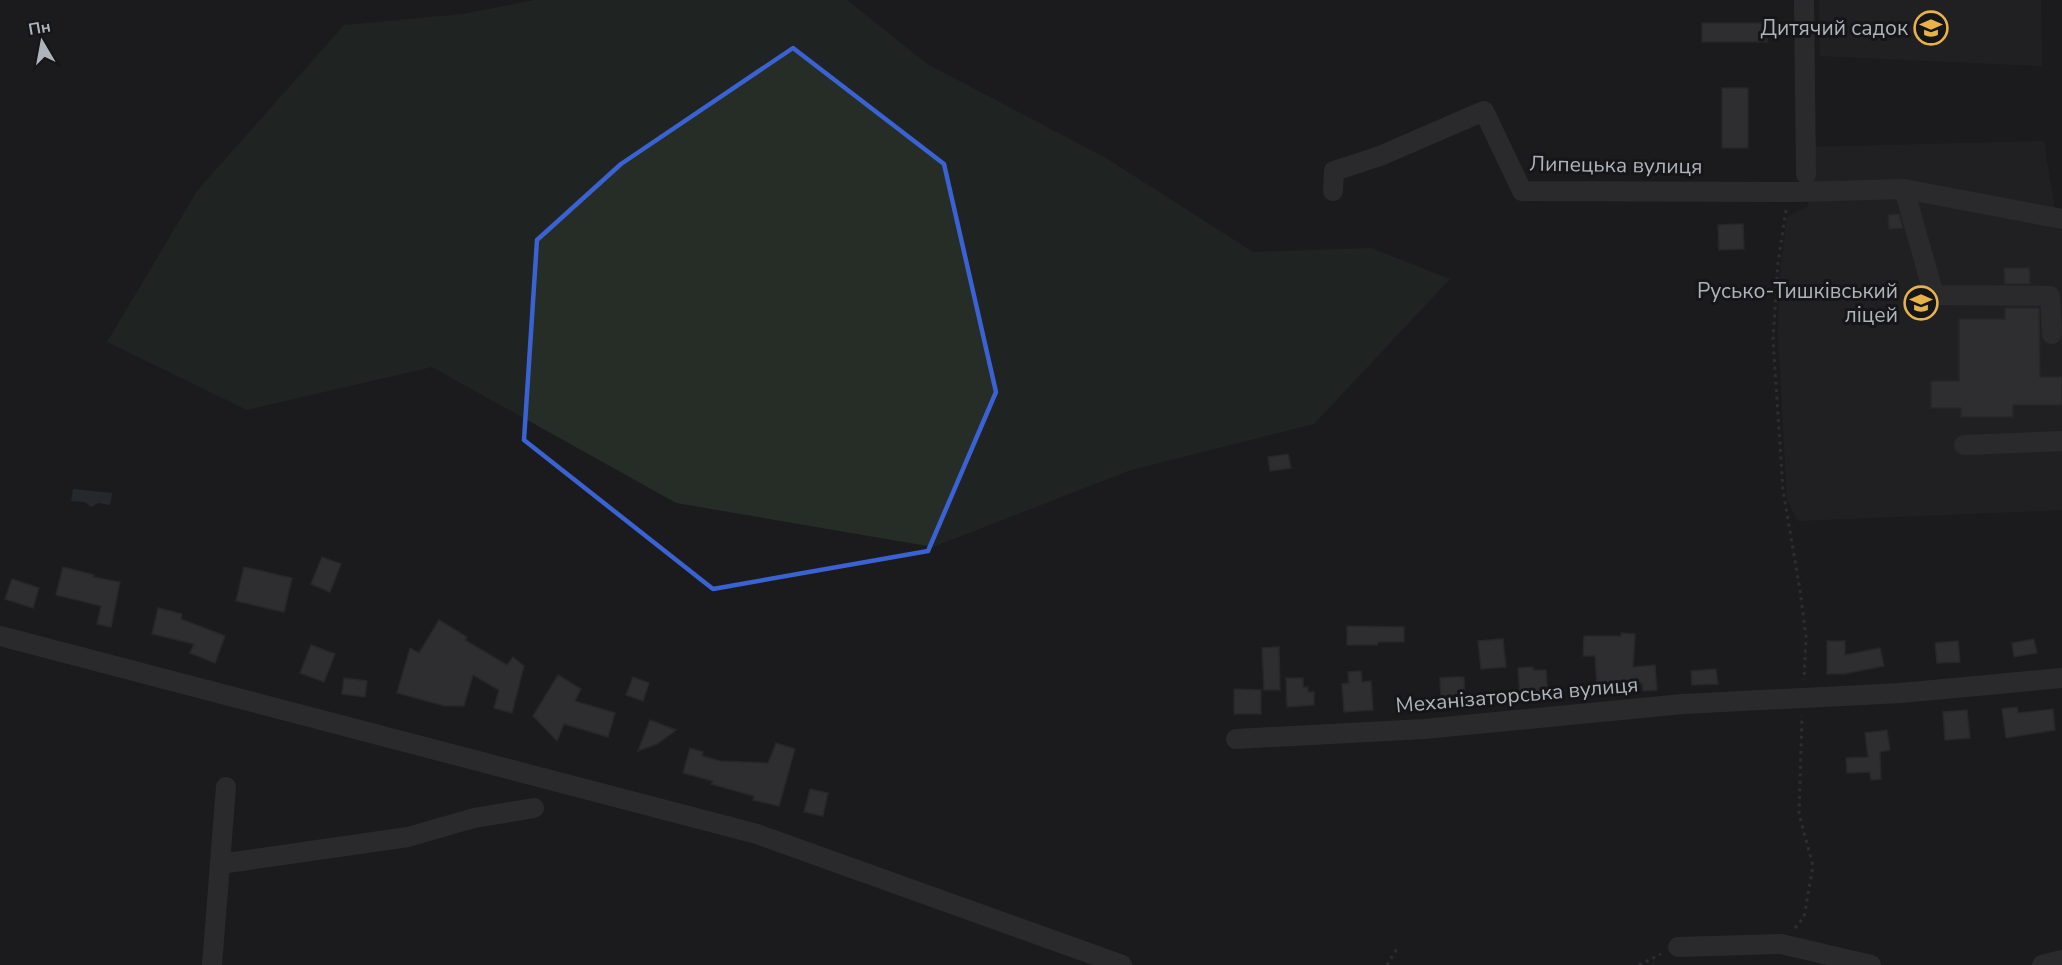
<svg xmlns="http://www.w3.org/2000/svg" width="2062" height="965" font-family="'Nunito Sans',sans-serif">
<style>
.built{fill:#27272a}
.green{fill:#252d26}
.water{fill:#313a41}
.building{fill:#45464a;stroke:#353539;stroke-width:1.5}
.lines{fill:none;stroke-linecap:round;stroke-linejoin:round}
.path{stroke:#424449;stroke-width:3;stroke-dasharray:3 4.5;stroke-linecap:butt}
.minor{stroke:#3c3d42;stroke-width:20}
.marked{fill:none;stroke:#3a62d2;stroke-width:4.5;stroke-linejoin:round}
.labels{text-anchor:middle;dominant-baseline:central;stroke-width:6;stroke-linejoin:round;paint-order:stroke}
.poi-label{font-size:21px;fill:#afb3bc;stroke:#161618;text-anchor:end}
.street-label{font-size:21px;fill:#afb3bc;stroke:#161618}
</style>
<rect width="100%" height="100%" fill="#1b1b1d"/>
<!-- built -->
<g class="built">
<path d="M 1819,0 L 2041,0 L 2042,66 L 1820,56 Z"/>
<path d="M 2044,141 L 2058,230 L 2062,230 L 2062,510 L 1798,521 L 1787,500 L 1778,334 L 1780,272 L 1787,217 L 1808,206 L 1807,147 Z"/>
</g>
<!-- green -->
<path class="green" d="M 534,0 L 847,0 L 927,64 L 1106,158 L 1253,252 L 1371,248 L 1450,279 L 1314,424 L 1131,470 L 933,547 L 676,503 L 432,367 L 247,410 L 107,342 L 197,191 L 344,25 L 463,14 Z"/>
<!-- water -->
<path class="water" d="M 73,489 L 112,493 L 110,505 L 98,503 L 91,507 L 85,502 L 71,501 Z"/>
<!-- building -->
<g class="building">
<rect x="1702" y="23" width="65" height="19"/>
<rect x="1722" y="88" width="26" height="60"/>
<path d="M 1899,214 L 1903,228 L 1889,229 L 1888,215 Z"/>
<path d="M 1743,224 L 1744,249 L 1719,250 L 1718,225 Z"/>
<path d="M 2004,268 L 2029,268 L 2030,284 L 2005,284 Z"/>
<path d="M 2005,308 L 2039,308 L 2040,377 L 2062,377 L 2062,405 L 2013,405 L 2013,417 L 1961,417 L 1961,408 L 1931,408 L 1931,381 L 1959,381 L 1959,319 L 2005,319 Z"/>
<path d="M 1288,454 L 1291,468 L 1270,471 L 1268,457 Z"/>
<path d="M 322,557 L 341,564 L 330,592 L 311,584 Z"/>
<path d="M 63,567 L 94,575 L 93,577 L 120,582 L 111,627 L 97,624 L 101,606 L 56,595 Z"/>
<path d="M 244,567 L 292,578 L 284,612 L 236,601 Z"/>
<path d="M 12,579 L 39,588 L 33,608 L 5,599 Z"/>
<path d="M 158,608 L 182,614 L 181,619 L 225,636 L 215,663 L 190,653 L 194,644 L 152,634 Z"/>
<path d="M 439,620 L 467,637 L 465,640 L 507,665 L 513,657 L 524,666 L 512,713 L 494,708 L 499,690 L 473,675 L 464,706 L 445,706 L 397,693 L 410,648 L 419,653 Z"/>
<path d="M 1347,626 L 1404,627 L 1404,642 L 1378,642 L 1377,645 L 1347,645 Z"/>
<path d="M 1621,633 L 1635,634 L 1633,667 L 1655,665 L 1657,690 L 1643,691 L 1642,683 L 1597,686 L 1595,656 L 1583,656 L 1584,636 L 1621,636 Z"/>
<path d="M 1503,639 L 1506,667 L 1481,669 L 1478,641 Z"/>
<path d="M 2034,639 L 2037,653 L 2014,657 L 2012,643 Z"/>
<path d="M 1827,641 L 1845,641 L 1845,655 L 1880,648 L 1884,666 L 1844,674 L 1827,674 Z"/>
<path d="M 1958,641 L 1960,662 L 1937,663 L 1935,643 Z"/>
<path d="M 311,645 L 335,654 L 324,682 L 300,673 Z"/>
<path d="M 1279,647 L 1280,690 L 1264,690 L 1262,648 Z"/>
<path d="M 1533,667 L 1533,670 L 1546,670 L 1548,697 L 1520,699 L 1518,668 Z"/>
<path d="M 1716,669 L 1718,684 L 1692,685 L 1691,671 Z"/>
<path d="M 1361,671 L 1362,682 L 1371,681 L 1373,710 L 1344,712 L 1342,684 L 1349,683 L 1348,672 Z"/>
<path d="M 558,675 L 581,689 L 575,701 L 615,713 L 608,737 L 564,724 L 557,741 L 533,716 Z"/>
<path d="M 633,677 L 649,683 L 643,701 L 626,695 Z"/>
<path d="M 1453,677 L 1464,677 L 1465,702 L 1441,703 L 1440,678 Z"/>
<path d="M 344,678 L 367,681 L 365,697 L 342,694 Z"/>
<path d="M 1286,678 L 1303,678 L 1303,687 L 1308,687 L 1308,692 L 1314,692 L 1314,705 L 1287,707 Z"/>
<path d="M 1234,689 L 1261,690 L 1261,714 L 1234,714 Z"/>
<path d="M 2017,707 L 2018,713 L 2053,709 L 2055,730 L 2006,738 L 2002,709 Z"/>
<path d="M 1967,710 L 1970,738 L 1945,740 L 1943,712 Z"/>
<path d="M 650,720 L 676,730 L 657,744 L 638,751 Z"/>
<path d="M 1887,730 L 1890,750 L 1880,752 L 1881,779 L 1871,780 L 1870,772 L 1847,773 L 1846,758 L 1868,757 L 1865,733 Z"/>
<path d="M 776,743 L 795,749 L 779,806 L 753,800 L 754,796 L 711,784 L 713,781 L 683,773 L 690,748 L 703,752 L 702,756 L 720,761 L 768,763 Z"/>
<path d="M 810,789 L 828,793 L 823,816 L 804,812 Z"/>
</g>
<g class="lines">
<!-- path -->
<g class="path">
<path d="M 1786,210 L 1778,263 L 1773,340 L 1783,490 L 1800,590 L 1806,637 L 1804,680"/>
<path d="M 1795,928 L 1804,917 L 1813,866 L 1799,814 L 1802,716"/>
<path d="M 1387,965 L 1398,947"/>
<path d="M 1639,965 L 1661,954"/>
</g>
<!-- minor -->
<g class="minor">
<path d="M 1804,0 L 1806,174"/>
<path d="M 1904,189 L 2062,219"/>
<path d="M 1333,191 L 1334,171 L 1380,156 L 1484,111 L 1522,191 L 1796,192 L 1904,189 L 1934,295 L 2050,296 L 2052,334"/>
<path d="M 1964,445 L 2062,441"/>
<path d="M 0,636 L 757,834 L 1122,965"/>
<path d="M 1236,739 L 1424,729 L 1683,704 L 1901,693 L 2062,678"/>
<path d="M 220,864 L 408,837 L 474,818 L 534,808"/>
<path d="M 1678,947 L 1781,944 L 1871,965"/>
<path d="M 212,965 L 226,787"/>
<path d="M 2042,965 L 2062,960"/>
</g>
</g>
<!-- marked area -->
<path d="M0 0H2062V965H0ZM 793,48 L 944,164 L 996,392 L 928,551 L 713,589 L 524,440 L 537,240 L 621,164 Z" fill="#1b1b1d" fill-opacity=".55" fill-rule="evenodd"/>
<path class="marked" d="M 793,48 L 944,164 L 996,392 L 928,551 L 713,589 L 524,440 L 537,240 L 621,164 Z"/>
<!-- icons -->
<defs>
<symbol id="school-ring" viewBox="-11 -11 22 22"><circle r="9.5" fill="#161618" stroke="#e6b24a" stroke-width="1.5"/><path d="M0-5L7-2L0 1L-7-2ZM-4 1L0 2.5L4 1V4Q0 6-4 4Z" fill="#e6b24a"/></symbol>
</defs>
<g fill-rule="evenodd">
<use href="#school-ring" x="1912" y="9" width="38" height="38"/>
<use href="#school-ring" x="1902" y="284" width="38" height="38"/>
</g>
<g class="labels">
<!-- poi labels -->
<g class="poi-label">
<text x="1908" y="28">Дитячий садок</text>
<text x="1898" y="291">Русько-Тишківський<tspan x="1898" dy="24">ліцей</tspan></text>
</g>
<!-- street labels -->
<g class="street-label">
<text transform="translate(1616 165) rotate(1)">Липецька вулиця</text>
<text transform="translate(1517 695) rotate(-5)">Механізаторська вулиця</text>
</g>
</g>
<!-- north arrow -->
<g transform="translate(42 42) rotate(350)" stroke="#161618" stroke-width="4.5" paint-order="stroke">
<path d="M0-4.5L10 22L0 15L-10 22Z" fill="#afb3bc"/>
<text y="-9" font-size="16" font-weight="bold" text-anchor="middle" fill="#afb3bc">Пн</text>
</g>
</svg>
